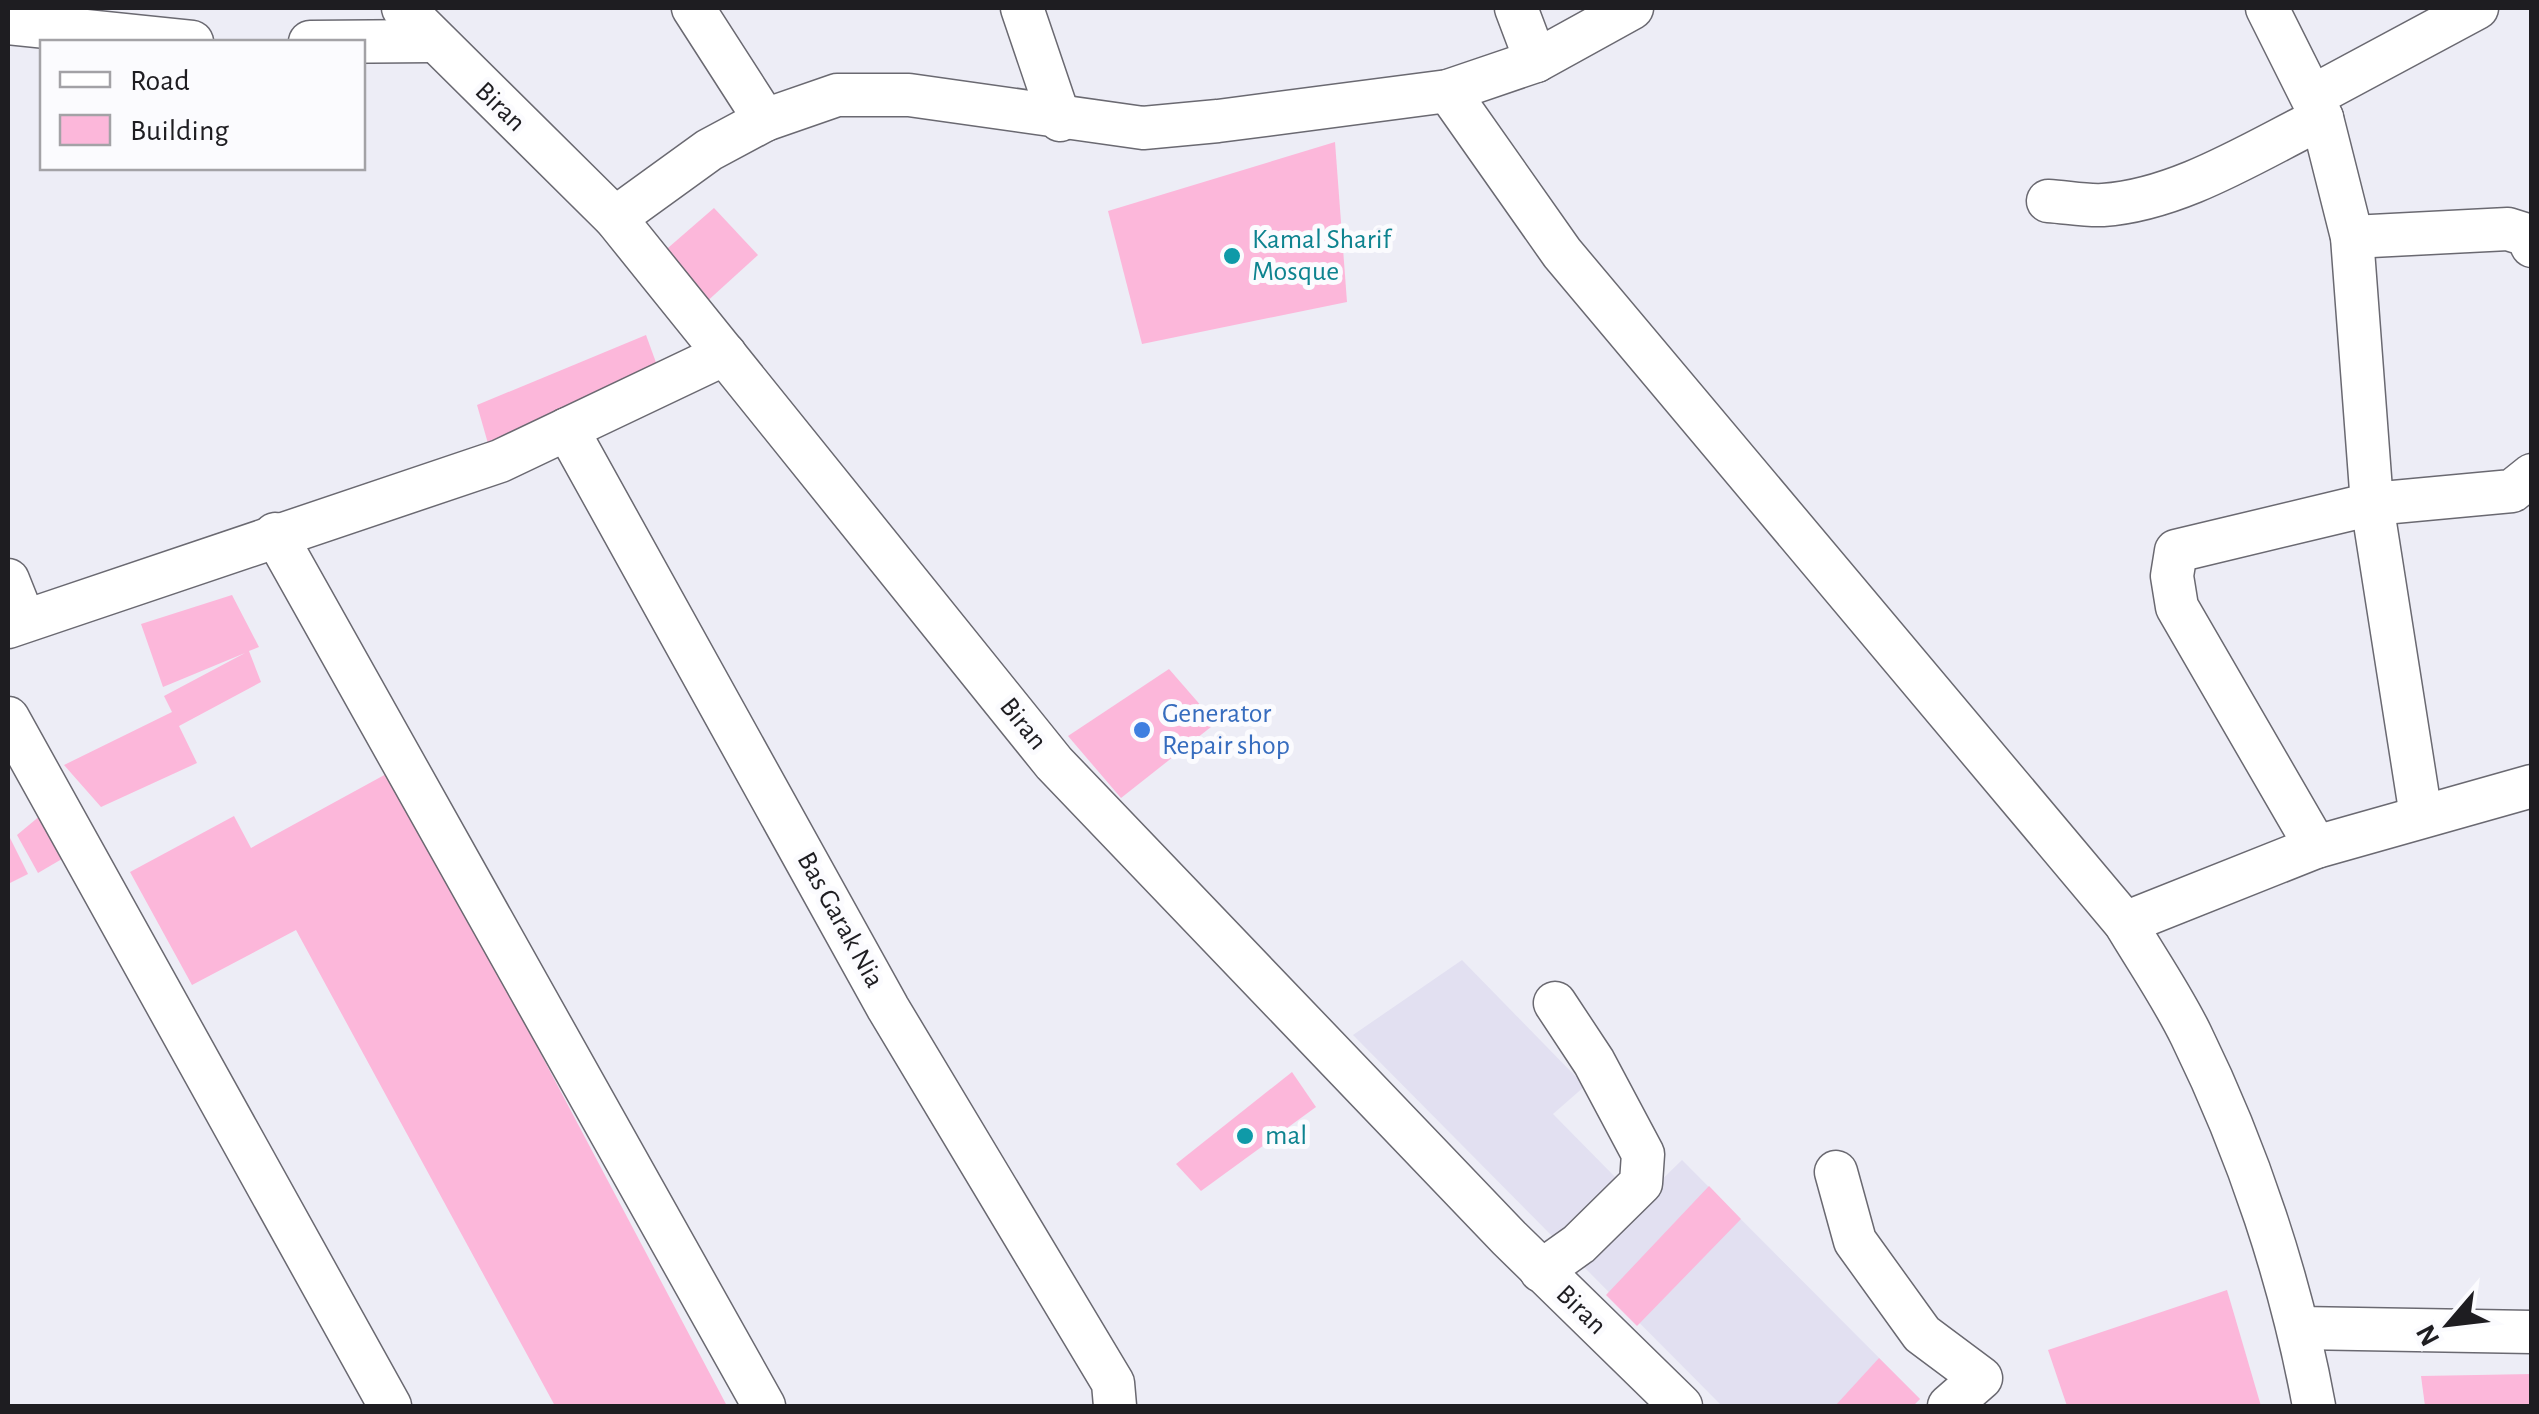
<svg xmlns="http://www.w3.org/2000/svg" width="2539" height="1414" font-family="'Alegreya Sans',sans-serif">
<style>
.built{fill:#e2e0f1}
.building{fill:#fcb7da}
.lines{fill:none;stroke-linecap:round;stroke-linejoin:round}
.minor-casing{stroke:#6a6971;stroke-width:45}
.minor{stroke:#fff;stroke-width:42}
.culture-dot{fill:#0f9aa8;stroke:#fbfbfe;stroke-width:4}
.shop-dot{fill:#3f7fe0;stroke:#fbfbfe;stroke-width:4}
.labels{text-anchor:middle;dominant-baseline:central;stroke-width:10;stroke-linejoin:round;paint-order:stroke}
.street-label{font-size:28px;fill:#1e1d21;stroke:#fbfbfe}
.culture-label{font-size:28px;fill:#0d838f;stroke:#fbfbfe;text-anchor:start}
.shop-label{font-size:28px;fill:#366cbe;stroke:#fbfbfe;text-anchor:start}
</style>
<rect width="100%" height="100%" fill="#ededf6"/>
<!-- built -->
<g class="built">
<path d="M 1462,960 L 1585,1086 L 1553,1114 L 1620,1182 L 1556,1240 L 1353,1035 Z"/>
<path d="M 1682,1160 L 1920,1399 L 1913,1406 L 1722,1406 L 1578,1261 Z"/>
</g>
<!-- building -->
<g class="building">
<path d="M 1335,142 L 1347,302 L 1142,344 L 1108,211 Z"/>
<path d="M 714,208 L 758,255 L 703,305 L 661,254 Z"/>
<path d="M 646,335 L 662,379 L 489,447 L 477,405 Z"/>
<path d="M 232,595 L 259,647 L 249,651 L 261,682 L 179,726 L 197,763 L 101,807 L 64,765 L 172,712 L 164,696 L 245,653 L 163,687 L 141,624 Z"/>
<path d="M 1169,669 L 1216,723 L 1121,798 L 1068,736 Z"/>
<path d="M 388,773 L 497,971 L 727,1406 L 555,1406 L 296,930 L 192,985 L 130,872 L 234,816 L 251,848 Z"/>
<path d="M 47,810 L 67,856 L 38,873 L 17,835 Z"/>
<path d="M 8,834 L 28,874 L 8,884 Z"/>
<path d="M 1292,1072 L 1316,1107 L 1201,1191 L 1176,1164 Z"/>
<path d="M 1709,1186 L 1741,1219 L 1637,1326 L 1606,1295 Z"/>
<path d="M 2227,1290 L 2261,1406 L 2067,1406 L 2048,1350 Z"/>
<path d="M 1879,1358 L 1920,1399 L 1913,1406 L 1835,1406 Z"/>
<path d="M 2532,1374 L 2532,1406 L 2425,1406 L 2421,1376 Z"/>
</g>
<g class="lines">
<defs>
<g id="minor">
<path d="M 403,8 L 615,218 L 1054,763 L 1509,1238 L 1681,1406"/>
<path d="M 693,8 L 765,120"/>
<path d="M 1022,8 L 1060,120"/>
<path d="M 1516,8 L 1536,61"/>
<path d="M 2267,8 L 2322,118 L 2352,237 L 2372,504 L 2421,816"/>
<path d="M 8,23 L 192,42"/>
<path d="M 310,42 L 432,41"/>
<path d="M 1448,91 L 1562,253 L 2125,923 C 2147,960 2172,996 2191,1035 C 2248,1151 2291,1280 2314,1406"/>
<path d="M 2313,96 L 2477,8"/>
<path d="M 2048,201 C 2066,202 2085,206 2103,205 C 2179,200 2255,151 2322,118"/>
<path d="M 615,218 L 709,150 L 765,120 L 837,95 L 909,95 L 1143,128 L 1218,121 L 1448,91 L 1536,61 L 1632,8"/>
<path d="M 2352,237 L 2508,229 L 2527,235 L 2532,246"/>
<path d="M 567,429 L 888,1008 L 1113,1383 L 1115,1406"/>
<path d="M 275,534 L 764,1406"/>
<path d="M 8,580 L 24,620"/>
<path d="M 8,627 L 500,461 L 725,354"/>
<path d="M 8,718 L 390,1406"/>
<path d="M 2316,847 L 2177,607 L 2172,576 L 2176,551 L 2372,504 L 2512,491 L 2532,475"/>
<path d="M 2125,923 L 2316,847 L 2532,786"/>
<path d="M 1836,1172 L 1855,1241 L 1922,1334 L 1981,1378 L 1949,1406"/>
<path d="M 1541,1271 L 1579,1244 L 1641,1183 L 1643,1154 L 1594,1062 L 1555,1003"/>
<path d="M 2300,1328 L 2532,1332"/>
</g>
</defs>
<!-- minor casing -->
<use href="#minor" class="minor-casing"/>
<!-- minor -->
<use href="#minor" class="minor"/>
</g>
<!-- markers -->
<g class="culture-dot">
<circle cx="1232" cy="256" r="10"/>
<circle cx="1245" cy="1136" r="10"/>
</g>
<circle class="shop-dot" cx="1142" cy="730" r="10"/>
<g class="labels">
<!-- street labels -->
<g class="street-label">
<text transform="translate(500 107) rotate(44)">Biran</text>
<text transform="translate(1023 724) rotate(51)">Biran</text>
<text transform="translate(840 920) rotate(61)">Bas Garak Nia</text>
<text transform="translate(1581 1310) rotate(44)">Biran</text>
</g>
<!-- culture labels -->
<g class="culture-label">
<text x="1252" y="240">Kamal Sharif<tspan x="1252" dy="32">Mosque</tspan></text>
<text x="1265" y="1136">mal</text>
</g>
<!-- shop labels -->
<g class="shop-label">
<text x="1162" y="714">Generator<tspan x="1162" dy="32">Repair shop</tspan></text>
</g>
</g>
<!-- border -->
<rect width="2539" height="1414" fill="none" stroke="#1e1d21" stroke-width="20"/>
<!-- legend -->
<rect x="40" y="40" width="325" height="130" fill="#fbfbfe" stroke="#a3a2a6" stroke-width="2.5"/>
<rect x="60" y="72" width="50" height="15" fill="#ffffff" stroke="#a3a2a6" stroke-width="2.5"/>
<text x="130" y="90" font-size="30" fill="#1e1d21">Road</text>
<rect x="60" y="115" width="50" height="30" fill="#fcb7da" stroke="#a3a2a6" stroke-width="2.5"/>
<text x="130" y="140" font-size="30" fill="#1e1d21">Building</text>
<!-- north arrow -->
<g transform="translate(2449 1324) rotate(242)" stroke="#fbfbfe" stroke-width="8" paint-order="stroke">
<path d="M0-8L18 38L0 25L-18 38Z" fill="#1e1d21"/>
<text y="-15" font-size="28" font-weight="bold" text-anchor="middle" fill="#1e1d21">N</text>
</g>
</svg>
